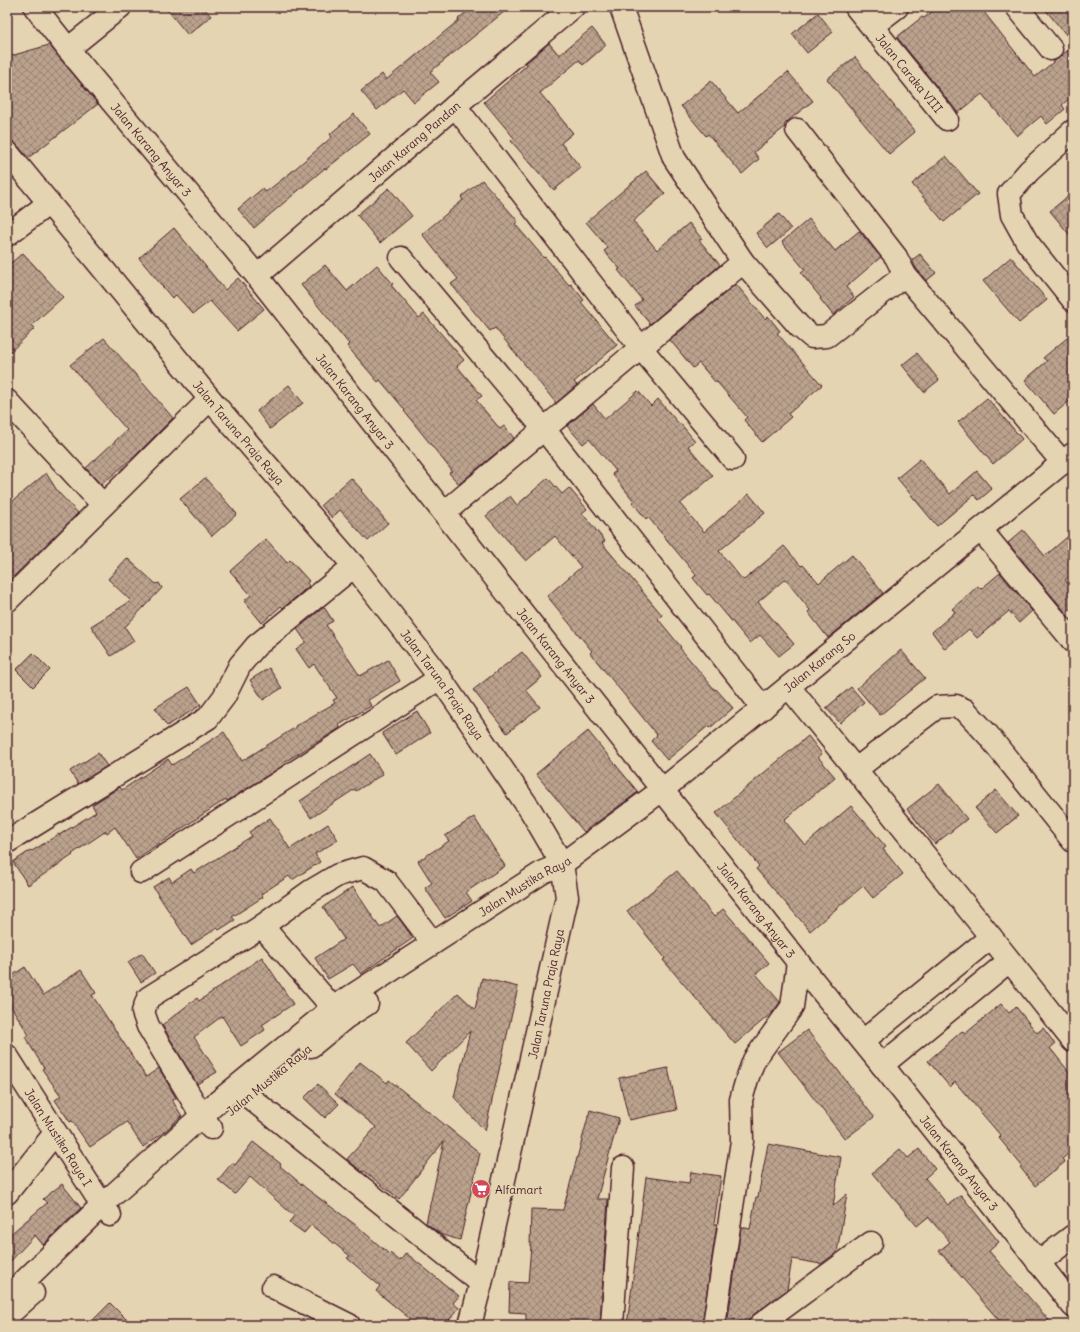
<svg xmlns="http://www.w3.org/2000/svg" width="1080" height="1332" font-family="Delius,sans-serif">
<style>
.building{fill:url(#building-cross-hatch);stroke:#4a1f2b}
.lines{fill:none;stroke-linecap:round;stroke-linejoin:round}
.minor-casing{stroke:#4a1f2b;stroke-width:25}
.minor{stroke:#e5d4b1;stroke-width:22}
.labels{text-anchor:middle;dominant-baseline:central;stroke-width:3.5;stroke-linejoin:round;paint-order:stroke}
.street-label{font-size:12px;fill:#4a1f2b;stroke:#e5d4b1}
.poi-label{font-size:12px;fill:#4a1f2b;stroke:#e5d4b1;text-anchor:start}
</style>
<defs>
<pattern id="building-cross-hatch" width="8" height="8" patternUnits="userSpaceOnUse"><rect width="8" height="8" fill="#baa28c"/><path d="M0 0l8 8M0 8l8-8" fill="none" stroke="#998373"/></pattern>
</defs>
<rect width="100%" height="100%" fill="#e5d4b1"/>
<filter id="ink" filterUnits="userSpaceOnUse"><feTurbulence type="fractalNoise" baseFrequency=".025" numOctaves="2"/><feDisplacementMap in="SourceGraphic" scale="8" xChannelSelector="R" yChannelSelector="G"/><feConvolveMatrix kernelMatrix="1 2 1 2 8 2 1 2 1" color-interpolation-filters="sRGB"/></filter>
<g filter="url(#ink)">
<!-- building -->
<g class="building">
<path d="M 165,7 L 203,7 L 211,16 L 188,35 Z"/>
<path d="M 472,7 L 510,7 L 430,72 L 439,82 L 414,102 L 403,89 L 377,110 L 361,91 L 382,74 L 386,80 L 459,20 L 458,19 Z"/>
<path d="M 938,7 L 980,7 L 1035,77 L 1073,46 L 1073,95 L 1062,105 L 1065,109 L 1047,124 L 1041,116 L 1017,136 L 982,94 L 958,113 L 897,37 L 922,17 L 924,18 Z"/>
<path d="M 1043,7 L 1073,7 L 1073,43 Z"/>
<path d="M 818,13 L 833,32 L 807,53 L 792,34 Z"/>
<path d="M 592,28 L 606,45 L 583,65 L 579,60 L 540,93 L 573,133 L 561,143 L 581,168 L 554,190 L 511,141 L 514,138 L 484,102 L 527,65 L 526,63 L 549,43 L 559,55 Z"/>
<path d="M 49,45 L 98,104 L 28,158 L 16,144 L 12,140 L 7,140 L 7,57 Z"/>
<path d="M 855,57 L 915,132 L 889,154 L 827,79 Z"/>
<path d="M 788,72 L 813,101 L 789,120 L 784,125 L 785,127 L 754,152 L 759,159 L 742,174 L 708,134 L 706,136 L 681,106 L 711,81 L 738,113 Z"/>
<path d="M 354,114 L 370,134 L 326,169 L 325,168 L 254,228 L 238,209 L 263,188 L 266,192 L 290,173 L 332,137 L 330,134 Z"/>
<path d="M 946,156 L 978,194 L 944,222 L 912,184 Z"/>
<path d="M 646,171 L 665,194 L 633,221 L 657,250 L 689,223 L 702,239 L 699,240 L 720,265 L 650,324 L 635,306 L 642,300 L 618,270 L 620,269 L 604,251 L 608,248 L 586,222 Z"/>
<path d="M 482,180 L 518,221 L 515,224 L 544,258 L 545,257 L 569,285 L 571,284 L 584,300 L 581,302 L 617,345 L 574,382 L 577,385 L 556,403 L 495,328 L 490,331 L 451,284 L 458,279 L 422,234 L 463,200 L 461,197 Z"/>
<path d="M 389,188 L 412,216 L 380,243 L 357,215 Z"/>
<path d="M 1073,192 L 1073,239 L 1050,211 Z"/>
<path d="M 779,214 L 791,229 L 768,248 L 756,233 Z"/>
<path d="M 809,219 L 835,251 L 859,231 L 881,257 L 846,287 L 854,297 L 833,315 L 820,299 L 821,298 L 801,273 L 805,270 L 782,242 Z"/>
<path d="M 174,228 L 225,290 L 238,278 L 264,309 L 237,331 L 210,301 L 193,314 L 176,295 L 172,298 L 139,258 Z"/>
<path d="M 23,253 L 63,297 L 32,325 L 35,328 L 7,355 L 7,266 Z"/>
<path d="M 920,254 L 936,273 L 926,281 L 916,268 L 912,260 Z"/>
<path d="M 1011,257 L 1047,300 L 1019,323 L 983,281 Z"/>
<path d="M 325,265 L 347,291 L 377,265 L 393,284 L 391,285 L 419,318 L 424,314 L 464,360 L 457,366 L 482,396 L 476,400 L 500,429 L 504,426 L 514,438 L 459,484 L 449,473 L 452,471 L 404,411 L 405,410 L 380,380 L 378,382 L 347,346 L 349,344 L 301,285 Z"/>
<path d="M 736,284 L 765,319 L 768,316 L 780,331 L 777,333 L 822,385 L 788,414 L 791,417 L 762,442 L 744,420 L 747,417 L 717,382 L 716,383 L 699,363 L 693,368 L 670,340 Z"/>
<path d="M 1073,333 L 1073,398 L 1054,414 L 1025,380 L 1047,361 L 1043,358 Z"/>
<path d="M 104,338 L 173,418 L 136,455 L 101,485 L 86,468 L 127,430 L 70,365 Z"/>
<path d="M 917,353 L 939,380 L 924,392 L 902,365 Z"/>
<path d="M 289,385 L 303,403 L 270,429 L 257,411 Z"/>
<path d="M 638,391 L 651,406 L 658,399 L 679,424 L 680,423 L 695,441 L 688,446 L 713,476 L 680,504 L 704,532 L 749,494 L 765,513 L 719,551 L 741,578 L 744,580 L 784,546 L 801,566 L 803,565 L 819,583 L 852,555 L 883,593 L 828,638 L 808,612 L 810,610 L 785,579 L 758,602 L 794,644 L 779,656 L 760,635 L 750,643 L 709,594 L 707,595 L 693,578 L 696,575 L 648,517 L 646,519 L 632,502 L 634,501 L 612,474 L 616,471 L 589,439 L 583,444 L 567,426 L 593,404 L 605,419 Z"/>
<path d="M 987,398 L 1022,439 L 993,464 L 958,422 Z"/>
<path d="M 920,459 L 950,494 L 977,471 L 992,489 L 979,500 L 974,495 L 937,526 L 897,478 Z"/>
<path d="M 46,473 L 58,492 L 78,513 L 7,583 L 7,506 Z"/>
<path d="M 205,478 L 237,514 L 212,536 L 180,499 Z"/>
<path d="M 351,478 L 362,490 L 361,491 L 388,523 L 368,541 L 340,510 L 332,518 L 321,505 Z"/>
<path d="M 548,478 L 562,494 L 569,488 L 587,509 L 582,513 L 605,541 L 602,543 L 662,615 L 658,619 L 681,647 L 680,648 L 715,690 L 716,689 L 733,708 L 710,728 L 708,726 L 667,760 L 651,741 L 657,735 L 590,653 L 592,651 L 547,596 L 581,567 L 555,536 L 526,561 L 486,516 L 510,496 L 517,505 Z"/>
<path d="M 1023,530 L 1045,556 L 1073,532 L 1073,573 L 1065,580 L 1073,589 L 1073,606 L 1066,613 L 1008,543 Z"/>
<path d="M 266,539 L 287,563 L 290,560 L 309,581 L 307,583 L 309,586 L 283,608 L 281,606 L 262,623 L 244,601 L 251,595 L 230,571 Z"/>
<path d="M 127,558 L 156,584 L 159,583 L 162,588 L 125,627 L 134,641 L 111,656 L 91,626 L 131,601 L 108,579 Z"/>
<path d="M 1000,573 L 1032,611 L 1019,623 L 1009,611 L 977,638 L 969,629 L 945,649 L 932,632 L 955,612 L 952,609 L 978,586 L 981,589 Z"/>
<path d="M 324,607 L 333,621 L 326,625 L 360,676 L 388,660 L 400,681 L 368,700 L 371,706 L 339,725 L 340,728 L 283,763 L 284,765 L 227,801 L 226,799 L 136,859 L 115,827 L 107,833 L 106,831 L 72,854 L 73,855 L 28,885 L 13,862 L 31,850 L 32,851 L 59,834 L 59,835 L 96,812 L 92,805 L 120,787 L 122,790 L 168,759 L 172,765 L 224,732 L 242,761 L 296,727 L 295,726 L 335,703 L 333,700 L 337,698 L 314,664 L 309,668 L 296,649 L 306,642 L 297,629 Z"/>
<path d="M 901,650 L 925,678 L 880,715 L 857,688 Z"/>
<path d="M 522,652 L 542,677 L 526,690 L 540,707 L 507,733 L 473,690 Z"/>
<path d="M 33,653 L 50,670 L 33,687 L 16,670 Z"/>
<path d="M 269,668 L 282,688 L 263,700 L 250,680 Z"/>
<path d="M 189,687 L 201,705 L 167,726 L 155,708 Z"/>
<path d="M 851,687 L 864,702 L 840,723 L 826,708 Z"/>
<path d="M 417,711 L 430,733 L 396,755 L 382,733 Z"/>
<path d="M 588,731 L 638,792 L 584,832 L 536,774 Z"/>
<path d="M 808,736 L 822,754 L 818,757 L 835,777 L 784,820 L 805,845 L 851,806 L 886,847 L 883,849 L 903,874 L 873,898 L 863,886 L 810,931 L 756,869 L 759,866 L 716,813 Z"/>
<path d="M 98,753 L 107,766 L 78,784 L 70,771 Z"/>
<path d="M 370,754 L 383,774 L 356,791 L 355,789 L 311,818 L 300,801 Z"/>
<path d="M 939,784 L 967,819 L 935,844 L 907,809 Z"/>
<path d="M 996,790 L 1018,816 L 997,833 L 975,808 Z"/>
<path d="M 474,817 L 505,866 L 466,892 L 472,901 L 445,918 L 425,888 L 432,883 L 418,861 L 449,841 L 445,836 Z"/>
<path d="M 270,818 L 290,849 L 328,824 L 338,840 L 315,854 L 320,862 L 292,880 L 289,876 L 261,894 L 263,897 L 232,917 L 235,920 L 219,930 L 217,928 L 191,945 L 153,887 L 169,877 L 172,882 L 191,869 L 194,873 L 252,836 L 249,832 Z"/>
<path d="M 677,871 L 714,917 L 723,909 L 769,963 L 756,974 L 780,1002 L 773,1012 L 735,1044 L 663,960 L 665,958 L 627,911 Z"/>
<path d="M 353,887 L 380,928 L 397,916 L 413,938 L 361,974 L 353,964 L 328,979 L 315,958 L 344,939 L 323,907 Z"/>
<path d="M 142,953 L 155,973 L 141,982 L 128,962 Z"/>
<path d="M 262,957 L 293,1004 L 262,1025 L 265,1030 L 241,1046 L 222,1016 L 194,1037 L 217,1072 L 197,1084 L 162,1025 L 197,998 L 199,1001 Z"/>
<path d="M 25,967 L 43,995 L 81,970 L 96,993 L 92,995 L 146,1077 L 159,1068 L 176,1098 L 172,1100 L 182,1116 L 163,1133 L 143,1147 L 127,1122 L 90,1147 L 72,1121 L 70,1122 L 55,1100 L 61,1096 L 42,1069 L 44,1068 L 25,1037 L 29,1035 L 7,1000 L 7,979 Z"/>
<path d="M 482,978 L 518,987 L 485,1131 L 454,1097 L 470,1031 L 431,1071 L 406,1043 L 458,993 L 475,1009 Z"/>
<path d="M 1001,1004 L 1009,1013 L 1016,1007 L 1037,1033 L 1043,1028 L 1055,1044 L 1050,1048 L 1073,1077 L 1073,1150 L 1062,1159 L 1065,1162 L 1035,1186 L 1020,1167 L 1022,1166 L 999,1138 L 1001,1136 L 955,1082 L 950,1087 L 928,1061 L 962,1031 L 965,1034 Z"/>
<path d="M 807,1030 L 874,1117 L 845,1139 L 778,1052 Z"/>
<path d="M 360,1062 L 387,1083 L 389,1080 L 480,1153 L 460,1240 L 442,1235 L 426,1223 L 444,1141 L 399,1199 L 364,1171 L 362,1172 L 347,1159 L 376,1127 L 335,1094 Z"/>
<path d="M 668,1068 L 677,1110 L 629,1120 L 619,1078 Z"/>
<path d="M 318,1084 L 339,1104 L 325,1118 L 304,1098 Z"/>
<path d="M 590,1110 L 619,1118 L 597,1199 L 608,1199 L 600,1325 L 526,1325 L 526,1313 L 509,1312 L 510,1282 L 528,1283 L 531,1246 L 530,1246 L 531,1209 L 563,1210 Z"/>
<path d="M 253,1142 L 281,1164 L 280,1166 L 307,1189 L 357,1226 L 389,1254 L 390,1253 L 400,1261 L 406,1253 L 459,1296 L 453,1303 L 459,1308 L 445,1325 L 405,1325 L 409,1318 L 376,1291 L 380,1286 L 347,1258 L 350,1256 L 311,1225 L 304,1233 L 289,1222 L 294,1216 L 250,1177 L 235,1194 L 218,1180 L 232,1163 L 235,1165 Z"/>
<path d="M 768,1144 L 841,1157 L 833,1206 L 847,1194 L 837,1252 L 821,1264 L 792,1259 L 787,1290 L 753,1315 L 748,1322 L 728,1318 L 741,1227 L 750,1229 L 756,1197 L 758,1197 Z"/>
<path d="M 900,1149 L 908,1158 L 919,1149 L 935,1169 L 925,1178 L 948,1205 L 961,1195 L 999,1242 L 989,1251 L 1053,1325 L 1003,1325 L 939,1251 L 950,1242 L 928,1217 L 917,1226 L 872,1173 Z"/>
<path d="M 691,1172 L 721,1176 L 714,1224 L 717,1224 L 702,1325 L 627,1325 L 646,1177 L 689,1183 Z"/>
<path d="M 62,1184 L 81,1208 L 43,1245 L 35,1235 L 7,1265 L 7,1237 L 47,1203 L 43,1199 Z"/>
<path d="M 110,1303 L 132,1325 L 88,1325 Z"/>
</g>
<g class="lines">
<defs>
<g id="minor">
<path id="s1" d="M 35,7 L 68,49 L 257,276 L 798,962 L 882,1065 L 1073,1306"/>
<path d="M 621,7 L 674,158 L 743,262"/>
<path id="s2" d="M 856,7 L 947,119"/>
<path d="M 1017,7 L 1051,49"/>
<path d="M 872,26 L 897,7"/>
<path d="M 68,49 L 120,7"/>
<path d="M 455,106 L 641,348 L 733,459"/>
<path d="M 1073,131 L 1029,171 L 1009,194 L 1012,215 L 1027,242 L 1073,300"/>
<path id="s3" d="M 7,152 L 210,399 L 354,566 L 440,678 L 531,811 L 562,864 L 567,897 L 481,1283 L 470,1325"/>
<path d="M 7,235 L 49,203"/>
<path d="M 401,258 L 544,429 L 763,708"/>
<path d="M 905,275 L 1063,463"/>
<path id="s4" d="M 257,276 L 455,106 L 573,7"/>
<path d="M 7,401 L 103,505"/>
<path d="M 444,513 L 743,262 L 799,326 L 812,337 L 827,336 L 905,275 L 896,257 L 797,130"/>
<path d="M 981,530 L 1073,641"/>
<path d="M 7,601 L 210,399"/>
<path d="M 789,687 L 991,937 L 1073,1041"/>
<path d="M 855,770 L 937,707 L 956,706 L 965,710 L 988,735 L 1073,841"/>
<path d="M 7,842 L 208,718 L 224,697 L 240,665 L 256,646 L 354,566"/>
<path d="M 141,872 L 440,678"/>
<path d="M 262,926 L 333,1008"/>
<path d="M 863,1041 L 991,937"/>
<path d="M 311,1046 L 345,1018 L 367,1004"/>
<path id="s5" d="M 7,1056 L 102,1205 L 110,1215"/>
<path d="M 882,1065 L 1009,961"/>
<path d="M 240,1085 L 249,1097 L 481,1283"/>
<path d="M 211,1128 L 202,1116 L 148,1026 L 143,1012 L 148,998 L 262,926 L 311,891 L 338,875 L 363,868 L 386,881 L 433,943"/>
<path d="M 7,1193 L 55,1133"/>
<path d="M 1038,1263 L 1073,1236"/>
<path d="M 273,1287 L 349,1325"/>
<path id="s6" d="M 7,1298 L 102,1205 L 214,1105 L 333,1008 L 543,872 L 562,864 L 662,790 L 1073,454"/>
<path d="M 7,1316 L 33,1293"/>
<path d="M 612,1325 L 623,1168"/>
<path d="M 714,1325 L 742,1141 L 741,1100 L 747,1079 L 754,1060 L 792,1007 L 798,962"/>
<path d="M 760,1325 L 871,1243"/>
</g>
</defs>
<!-- minor casing -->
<use href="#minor" class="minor-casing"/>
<!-- minor -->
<use href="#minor" class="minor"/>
</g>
</g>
<!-- icons -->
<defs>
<symbol id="supermarket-disc" viewBox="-11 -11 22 22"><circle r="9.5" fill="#d1495b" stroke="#e5d4b1"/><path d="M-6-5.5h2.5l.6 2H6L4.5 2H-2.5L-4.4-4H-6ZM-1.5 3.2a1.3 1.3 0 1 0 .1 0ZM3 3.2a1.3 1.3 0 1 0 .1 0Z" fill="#fff"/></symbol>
</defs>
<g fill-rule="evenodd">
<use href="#supermarket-disc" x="470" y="1178" width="22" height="22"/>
</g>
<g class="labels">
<!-- street labels -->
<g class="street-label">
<text stroke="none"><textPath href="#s2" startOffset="85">Jalan Caraka VIII</textPath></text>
<text stroke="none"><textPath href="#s4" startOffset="207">Jalan Karang Pandan</textPath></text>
<text stroke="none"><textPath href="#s1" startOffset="184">Jalan Karang Anyar 3</textPath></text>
<text stroke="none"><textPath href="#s1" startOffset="508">Jalan Karang Anyar 3</textPath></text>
<text stroke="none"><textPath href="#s3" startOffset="364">Jalan Taruna Praja Raya</textPath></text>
<text stroke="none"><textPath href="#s1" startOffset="832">Jalan Karang Anyar 3</textPath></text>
<text stroke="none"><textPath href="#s6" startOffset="1035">Jalan Karang So</textPath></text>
<text stroke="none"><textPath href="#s3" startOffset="688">Jalan Taruna Praja Raya</textPath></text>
<text stroke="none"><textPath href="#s6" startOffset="664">Jalan Mustika Raya</textPath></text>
<text stroke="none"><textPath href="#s1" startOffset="1156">Jalan Karang Anyar 3</textPath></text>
<text transform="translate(546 994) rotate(-78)">Jalan Taruna Praja Raya</text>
<text transform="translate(269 1080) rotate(-39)">Jalan Mustika Raya</text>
<text stroke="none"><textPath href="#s5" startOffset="96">Jalan Mustika Raya I</textPath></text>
<text stroke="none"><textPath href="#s1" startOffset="1480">Jalan Karang Anyar 3</textPath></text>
</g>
<!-- poi labels -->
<g class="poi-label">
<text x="495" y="1189">Alfamart</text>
</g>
</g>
<!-- margin -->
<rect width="1080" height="1332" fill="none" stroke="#e5d4b1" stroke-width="24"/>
<rect x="12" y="12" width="1056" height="1308" fill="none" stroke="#4a1f2b" stroke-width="1.5" filter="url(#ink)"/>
</svg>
